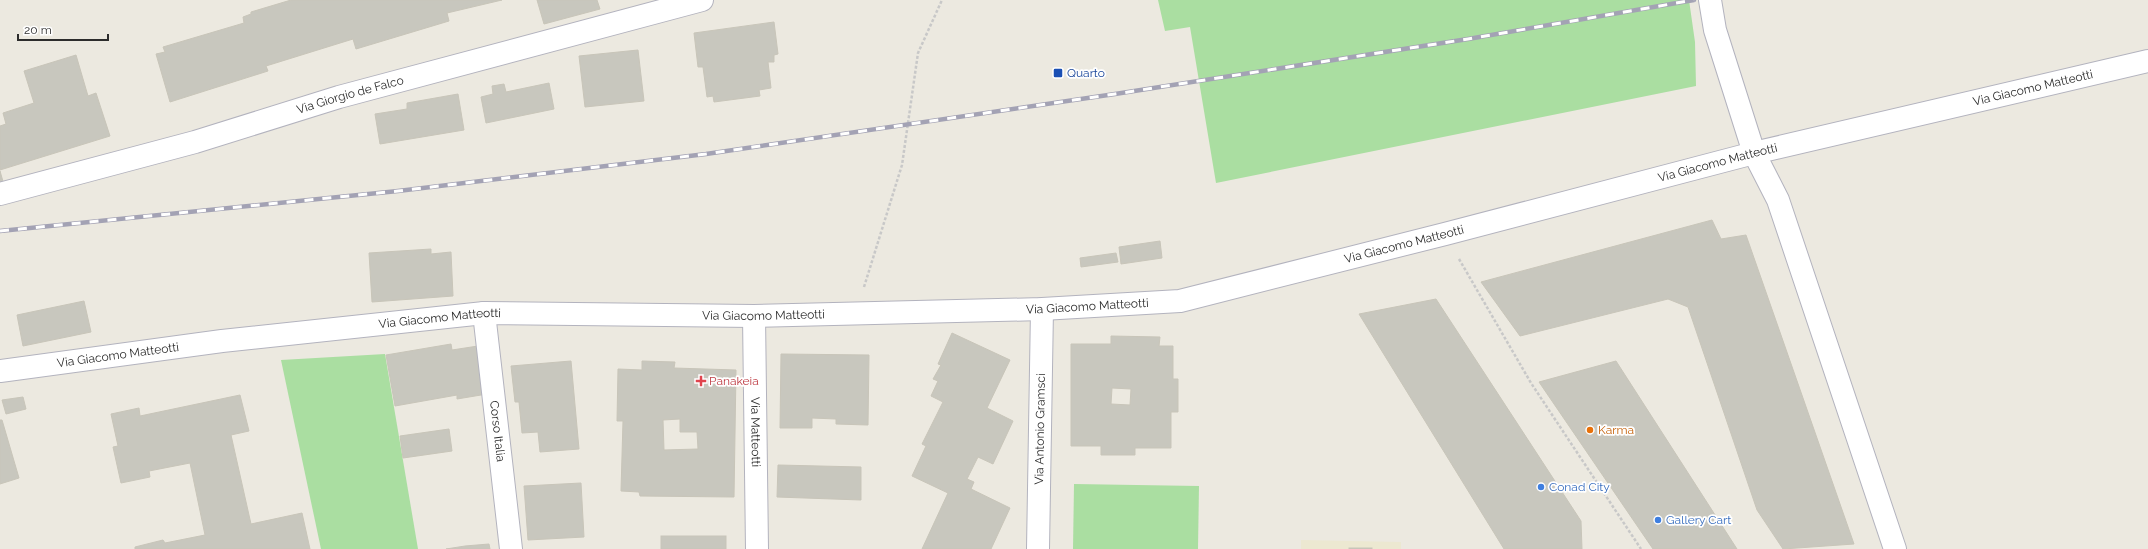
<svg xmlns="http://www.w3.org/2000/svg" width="2148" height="549" font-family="Raleway,sans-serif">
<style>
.education{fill:#ece8d1}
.green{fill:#aadea1}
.building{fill:#c8c7be;stroke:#c8c5b9;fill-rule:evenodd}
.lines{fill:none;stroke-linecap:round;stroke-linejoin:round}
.minor-casing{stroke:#b3b3be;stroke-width:24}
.path{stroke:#c8c8c8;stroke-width:2.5;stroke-dasharray:3 2;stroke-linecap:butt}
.minor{stroke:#fff;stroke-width:22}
.rail-casing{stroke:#a3a2b4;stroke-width:4.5}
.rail{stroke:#fff;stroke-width:3;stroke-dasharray:9;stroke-linecap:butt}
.transit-dot{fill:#1a4fb4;stroke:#fff;stroke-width:1.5}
.health-dot{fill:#e0444e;stroke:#fff;stroke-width:1.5}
.food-dot{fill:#e8710a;stroke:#fff;stroke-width:1.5}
.shop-dot{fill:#3f7fe0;stroke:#fff;stroke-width:1.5}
.labels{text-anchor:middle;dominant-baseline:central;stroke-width:3.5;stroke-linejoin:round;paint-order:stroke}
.transit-label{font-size:12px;fill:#164399;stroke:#fff;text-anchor:start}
.street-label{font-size:12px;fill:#2c2c2c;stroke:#fff}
.health-label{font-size:12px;fill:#be3a42;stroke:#fff;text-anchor:start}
.food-label{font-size:12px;fill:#c56008;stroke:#fff;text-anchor:start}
.shop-label{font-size:12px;fill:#366cbe;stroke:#fff;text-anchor:start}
</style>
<rect width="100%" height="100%" fill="#ece9e0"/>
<!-- education -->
<path class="education" d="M 1301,540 L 1401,542 L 1401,549 L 1301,549 Z"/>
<!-- green -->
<g class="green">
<path d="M 1158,0 L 1689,0 L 1695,42 L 1696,86 L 1216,183 L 1190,27 L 1165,31 Z"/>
<path d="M 385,354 L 418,549 L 321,549 L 281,360 Z"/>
<path d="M 1074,484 L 1199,486 L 1198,549 L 1073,549 Z"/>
</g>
<!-- building -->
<g class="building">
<path d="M 291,0 L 502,0 L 447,13 L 449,21 L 356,49 L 353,39 L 266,66 L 268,71 L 170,102 L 156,54 L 165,52 L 163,47 L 244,23 L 243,17 L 251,14 L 251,12 Z"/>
<path d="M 537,0 L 597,0 L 600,9 L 544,24 Z"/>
<path d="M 774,22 L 778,54 L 774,55 L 774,62 L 768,62 L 771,88 L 759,90 L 760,96 L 714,102 L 713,96 L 707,97 L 703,67 L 698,67 L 694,33 Z"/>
<path d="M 638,50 L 644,101 L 585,107 L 579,56 Z"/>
<path d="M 76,55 L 88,96 L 96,93 L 110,136 L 0,170 L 0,126 L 6,124 L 3,113 L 34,103 L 24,71 Z"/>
<path d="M 549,83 L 554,109 L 486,123 L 481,97 L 493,94 L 492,86 L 504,84 L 506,92 Z"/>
<path d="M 458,94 L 464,130 L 380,144 L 375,114 L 407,109 L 407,103 Z"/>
<path d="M 0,171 L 4,185 L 0,186 Z"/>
<path d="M 1712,220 L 1721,239 L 1746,235 L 1854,544 L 1783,549 L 1757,510 L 1688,307 L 1668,299 L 1520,336 L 1481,282 Z"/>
<path d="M 1160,241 L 1162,258 L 1121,264 L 1119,247 Z"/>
<path d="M 431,249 L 431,254 L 451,252 L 453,296 L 372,302 L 369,253 Z"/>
<path d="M 1116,253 L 1118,262 L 1081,267 L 1080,258 Z"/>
<path d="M 1436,299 L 1581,521 L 1582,549 L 1504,549 L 1359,314 Z"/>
<path d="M 84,301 L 91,332 L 23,346 L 17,315 Z"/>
<path d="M 952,333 L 1010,360 L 987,408 L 1013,421 L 993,464 L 978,457 L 967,479 L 974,482 L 971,489 L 1010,508 L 991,549 L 922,549 L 948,493 L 912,476 L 926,446 L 922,444 L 943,402 L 931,396 L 938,381 L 933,379 L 941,365 L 938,364 Z"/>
<path d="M 1111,336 L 1160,337 L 1159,346 L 1173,346 L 1173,379 L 1178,379 L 1178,412 L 1171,412 L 1171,448 L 1135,448 L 1135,455 L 1101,455 L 1101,446 L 1071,446 L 1071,344 L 1111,344 ZM 1112,388 L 1131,389 L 1130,405 L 1111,404 Z"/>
<path d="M 451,344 L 452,350 L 478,346 L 487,394 L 457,399 L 457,395 L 395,406 L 386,355 Z"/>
<path d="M 781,354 L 869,355 L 868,425 L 836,424 L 836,419 L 812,418 L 812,428 L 780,428 Z"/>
<path d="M 571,361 L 579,449 L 540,452 L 538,432 L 522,433 L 519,402 L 515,402 L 511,366 Z"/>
<path d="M 642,361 L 675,362 L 674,368 L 736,370 L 734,497 L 640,496 L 639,492 L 621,491 L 623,421 L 617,421 L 618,369 L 642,370 ZM 680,419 L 680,432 L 697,432 L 698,449 L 664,450 L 663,420 Z"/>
<path d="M 1616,361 L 1737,549 L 1653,549 L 1539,382 Z"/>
<path d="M 240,395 L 249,431 L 231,435 L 251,524 L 302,513 L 310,549 L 135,549 L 135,547 L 163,540 L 165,543 L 205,535 L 190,463 L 149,471 L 150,477 L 121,483 L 113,447 L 118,446 L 111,414 L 139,408 L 140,416 Z"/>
<path d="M 23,397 L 26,409 L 6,414 L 2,400 Z"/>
<path d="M 0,420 L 2,420 L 19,478 L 0,484 Z"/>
<path d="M 449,429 L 452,451 L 403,458 L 400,436 Z"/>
<path d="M 778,465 L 861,467 L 861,500 L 777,497 Z"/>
<path d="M 581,483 L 584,537 L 528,540 L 524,486 Z"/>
<rect x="661" y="536" width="65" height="13"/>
<path d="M 489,544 L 490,549 L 446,549 L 465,546 Z"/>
<rect x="1349" y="548" width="23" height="1"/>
</g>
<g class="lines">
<defs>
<g id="minor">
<path d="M 1710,0 L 1715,30 L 1754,153 L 1778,200 L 1895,549"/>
<path id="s1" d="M 0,194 L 195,142 L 339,97 L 702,0"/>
<path id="s2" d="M 484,313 L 511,549"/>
<path id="s3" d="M 754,316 L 757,549"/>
<path id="s4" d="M 0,371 L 222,341 L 484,313 L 754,316 L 1042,309 L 1180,301 L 1445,234 L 1754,153 L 2148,61"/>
<path id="s5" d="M 1038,549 L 1042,309"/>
</g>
</defs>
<!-- minor casing -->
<use href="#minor" class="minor-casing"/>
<!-- path -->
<g class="path">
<path d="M 1459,259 L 1531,383 L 1641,549"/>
<path d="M 864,287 L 902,165 L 918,53 L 942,0"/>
</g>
<!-- minor -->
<use href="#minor" class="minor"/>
<defs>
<path id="rail" d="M 0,231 L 398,191 L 706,154 L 1115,94 L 1468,39 L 1694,0"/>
</defs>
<!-- rail casing -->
<use href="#rail" class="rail-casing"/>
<!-- rail -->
<use href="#rail" class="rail"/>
</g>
<!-- markers -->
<rect class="transit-dot" x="1053" y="68" width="10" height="10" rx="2"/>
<path class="health-dot" d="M699 375h4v4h4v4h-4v4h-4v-4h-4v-4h4z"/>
<circle class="food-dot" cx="1590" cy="430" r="4"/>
<g class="shop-dot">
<circle cx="1541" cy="487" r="4"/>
<circle cx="1658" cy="520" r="4"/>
</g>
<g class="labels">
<!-- transit labels -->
<g class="transit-label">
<text x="1067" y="73">Quarto</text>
</g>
<!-- street labels -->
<g class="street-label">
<text stroke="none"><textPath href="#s4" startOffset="2063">Via Giacomo Matteotti</textPath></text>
<text stroke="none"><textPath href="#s1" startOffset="364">Via Giorgio de Falco</textPath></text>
<text stroke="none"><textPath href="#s4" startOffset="1739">Via Giacomo Matteotti</textPath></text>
<text stroke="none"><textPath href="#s4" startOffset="1415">Via Giacomo Matteotti</textPath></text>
<text stroke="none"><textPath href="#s4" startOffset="1091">Via Giacomo Matteotti</textPath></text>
<text stroke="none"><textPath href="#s4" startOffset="767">Via Giacomo Matteotti</textPath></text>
<text stroke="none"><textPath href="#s4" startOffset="443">Via Giacomo Matteotti</textPath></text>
<text stroke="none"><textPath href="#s4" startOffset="119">Via Giacomo Matteotti</textPath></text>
<text stroke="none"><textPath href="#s5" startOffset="120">Via Antonio Gramsci</textPath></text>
<text stroke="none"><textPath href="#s2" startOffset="119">Corso Italia</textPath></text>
<text stroke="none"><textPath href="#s3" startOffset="116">Via Matteotti</textPath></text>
</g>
<!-- health labels -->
<g class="health-label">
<text x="709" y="381">Panakeia</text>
</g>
<!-- food labels -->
<g class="food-label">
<text x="1598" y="430">Karma</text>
</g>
<!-- shop labels -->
<g class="shop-label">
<text x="1549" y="487">Conad City</text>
<text x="1666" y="520">Gallery Cart</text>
</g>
</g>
<!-- scale -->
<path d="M18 34v6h90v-6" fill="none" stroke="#2c2c2c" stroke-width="2"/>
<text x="24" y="34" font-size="12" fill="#2c2c2c" stroke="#ffffff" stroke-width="3" paint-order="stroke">20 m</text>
</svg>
